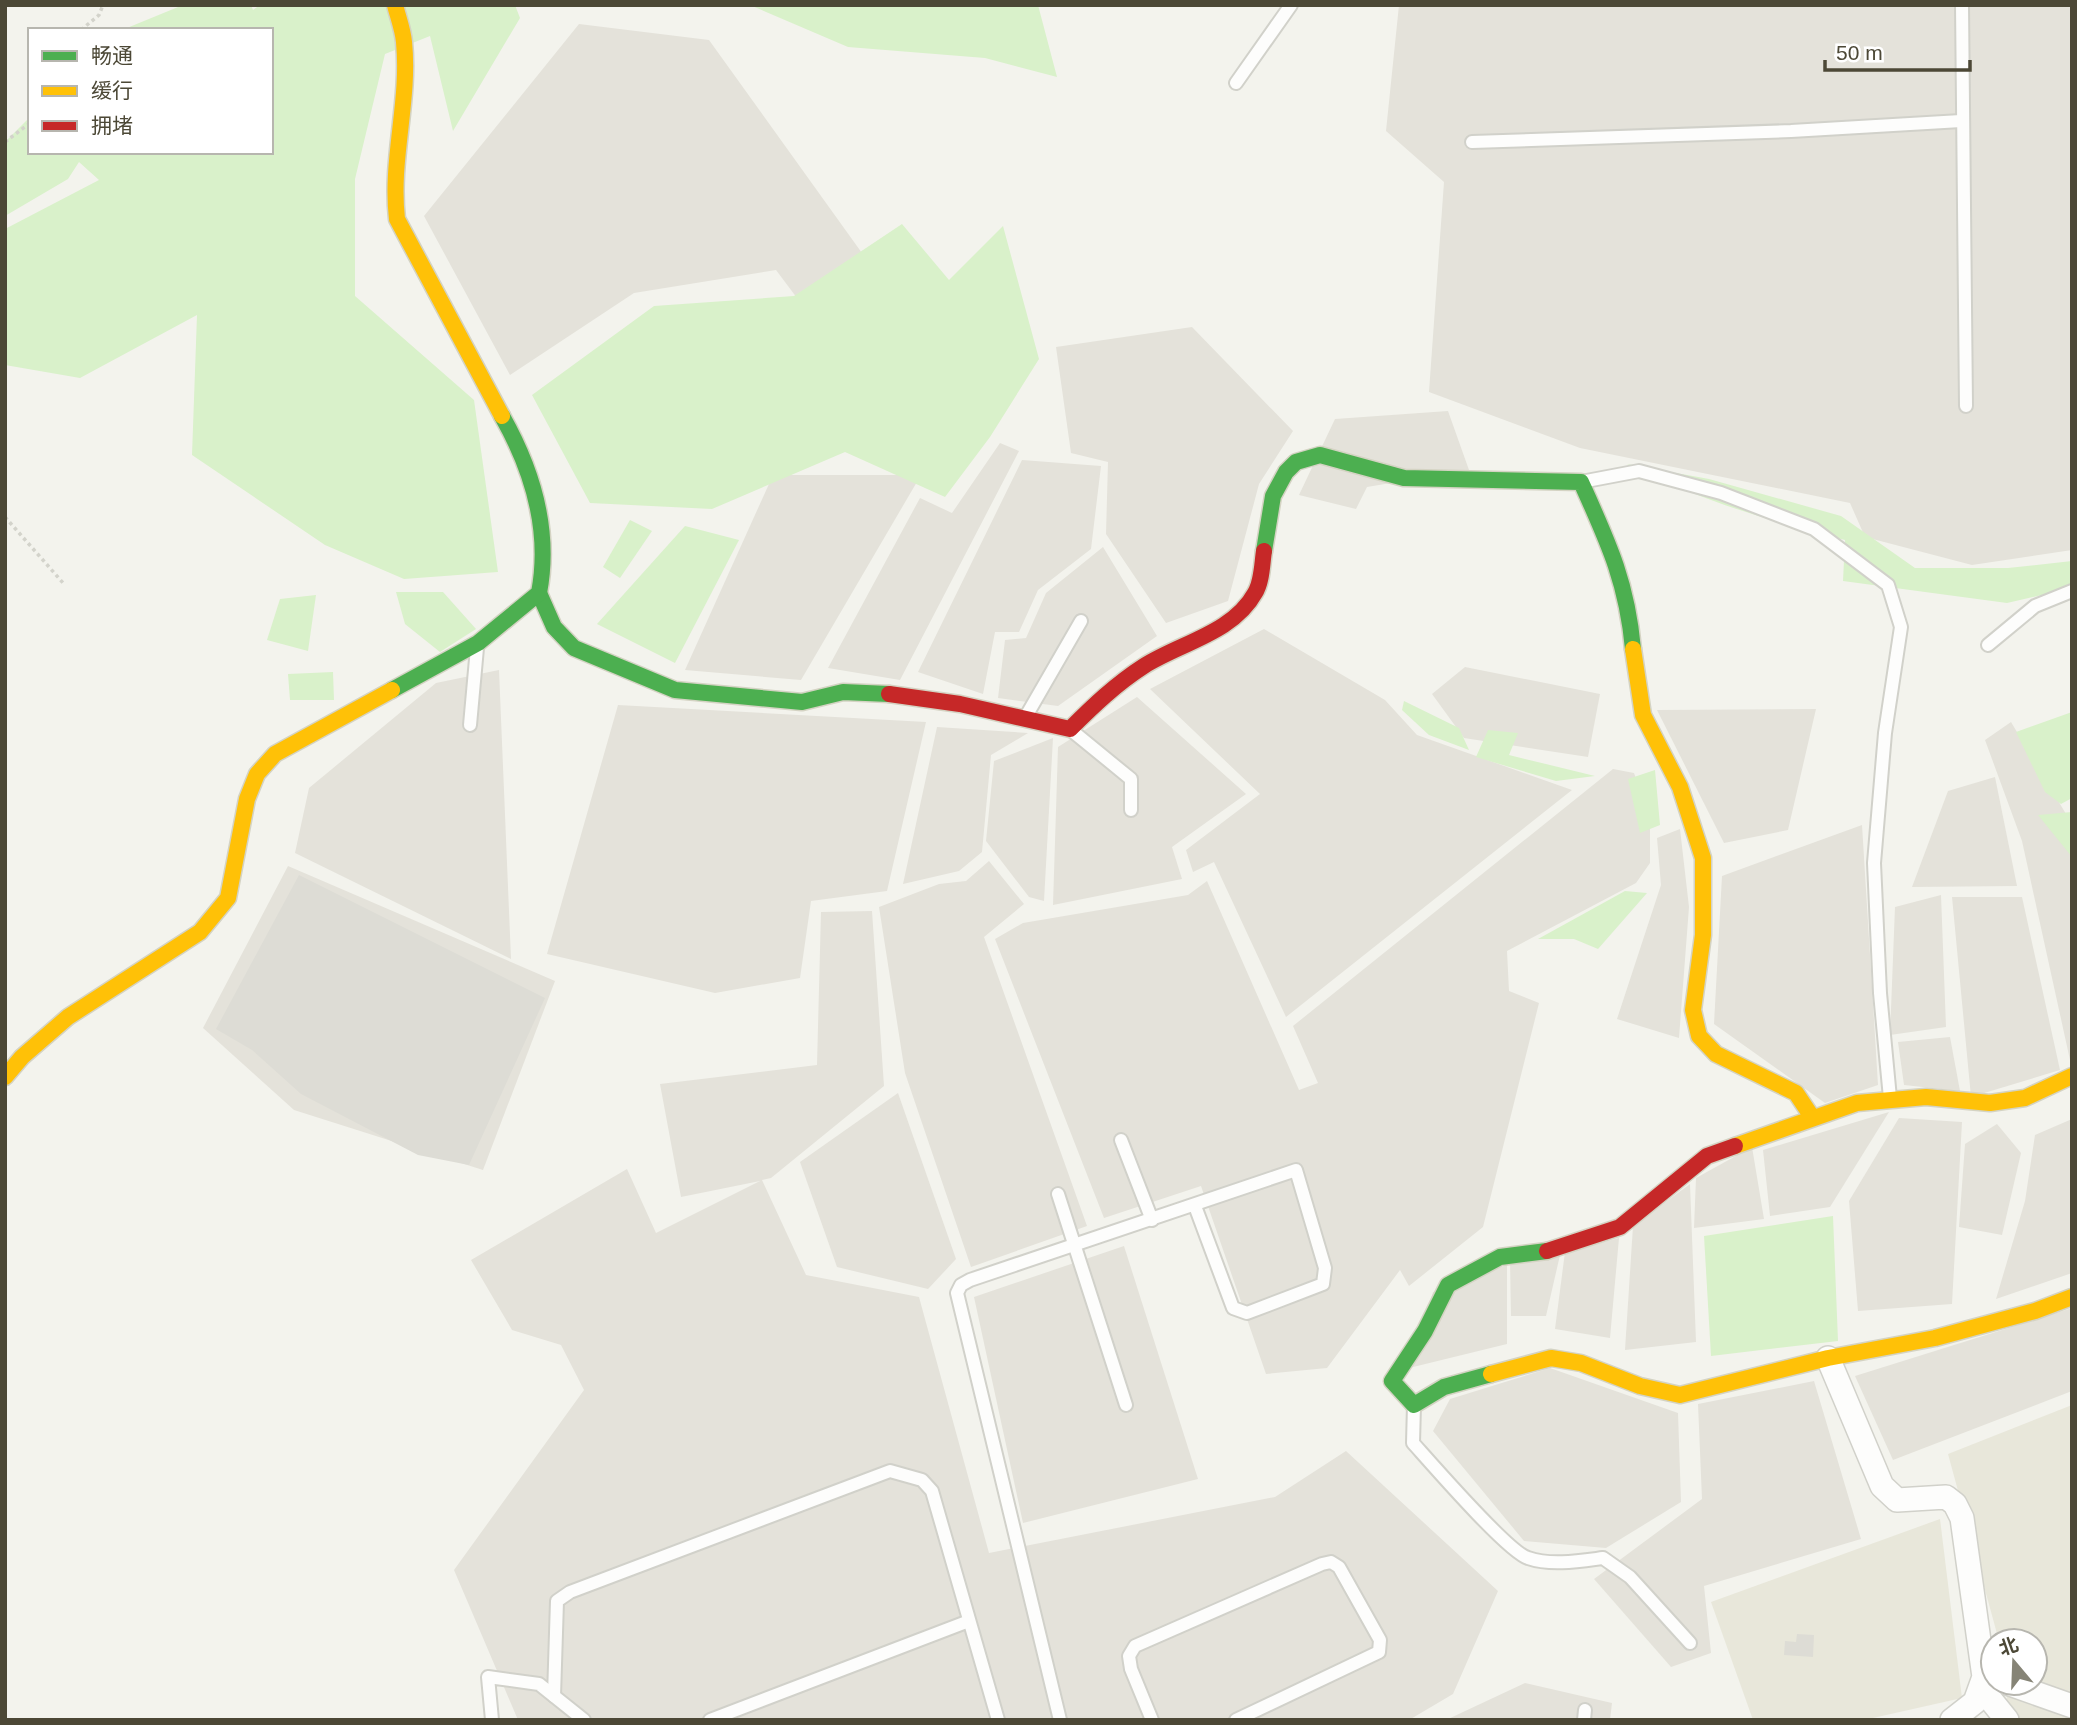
<svg xmlns="http://www.w3.org/2000/svg" width="2077" height="1725" font-family="Arial,'Noto Sans SC',sans-serif">
<style>
.residential{fill:#e8e7da}
.industrial{fill:#e4e2da}
.green{fill:#d9f1ca}
.building{fill:#dddcd5}
.lines{fill:none;stroke-linecap:round;stroke-linejoin:round}
.lane-casing{stroke:#d1d1ca;stroke-width:16}
.street-casing{stroke:#d1d1ca;stroke-width:26}
.fast-casing{stroke:#d4d3c3;stroke-width:19}
.slow-casing{stroke:#d4d3c3;stroke-width:19}
.jam-casing{stroke:#d4d3c3;stroke-width:19}
.path{stroke:#d3d3cb;stroke-width:3.5;stroke-dasharray:3.5 3.5;stroke-linecap:butt}
.lane{stroke:#fdfdfc;stroke-width:12}
.street{stroke:#fdfdfc;stroke-width:23}
.fast{stroke:#4caf50;stroke-width:16}
.slow{stroke:#ffc107;stroke-width:16}
.jam{stroke:#c62828;stroke-width:16}
</style>
<rect width="100%" height="100%" fill="#f3f3ed"/>
<!-- residential -->
<g class="residential">
<path d="M 2072,1405 L 2072,1720 L 1989,1720 L 2007,1698 L 2005,1683 L 2035,1683 L 2035,1641 L 1999,1641 L 1948,1454 Z"/>
<path d="M 1940,1519 L 1962,1698 L 1864,1720 L 1753,1720 L 1711,1602 Z"/>
</g>
<!-- industrial -->
<g class="industrial">
<path d="M 1399,5 L 2072,5 L 2072,550 L 1972,565 L 1865,537 L 1850,503 L 1580,448 L 1429,392 L 1444,182 L 1386,131 Z"/>
<path d="M 579,24 L 709,40 L 872,267 L 806,310 L 776,270 L 634,293 L 510,375 L 424,216 Z"/>
<path d="M 1192,327 L 1293,431 L 1259,484 L 1228,601 L 1166,623 L 1106,534 L 1108,462 L 1071,453 L 1056,347 Z"/>
<path d="M 1448,411 L 1469,470 L 1367,487 L 1356,509 L 1299,495 L 1335,419 Z"/>
<path d="M 1000,443 L 1019,451 L 900,680 L 828,668 L 920,498 L 952,513 Z"/>
<path d="M 1022,460 L 1101,466 L 1091,549 L 1038,590 L 1019,632 L 995,632 L 983,694 L 918,672 Z"/>
<path d="M 773,475 L 921,475 L 801,680 L 685,670 Z"/>
<path d="M 1103,547 L 1157,636 L 1058,706 L 998,698 L 1005,640 L 1026,638 L 1046,593 Z"/>
<path d="M 1264,629 L 1385,700 L 1417,735 L 1572,790 L 1286,1017 L 1214,862 L 1193,872 L 1186,850 L 1260,794 L 1150,689 Z"/>
<path d="M 1465,667 L 1600,694 L 1588,757 L 1464,738 L 1432,694 Z"/>
<path d="M 499,670 L 511,959 L 295,853 L 309,788 L 436,683 Z"/>
<path d="M 1137,697 L 1246,794 L 1172,847 L 1182,879 L 1053,905 L 1058,747 Z"/>
<path d="M 618,705 L 926,722 L 887,891 L 811,901 L 800,978 L 715,993 L 547,954 Z"/>
<path d="M 1816,709 L 1788,830 L 1724,843 L 1657,710 Z"/>
<path d="M 2011,722 L 2072,824 L 2070,1060 L 2022,841 L 1985,740 Z"/>
<path d="M 937,727 L 1028,733 L 991,755 L 982,852 L 959,871 L 903,884 Z"/>
<path d="M 1053,738 L 1044,901 L 1029,897 L 986,841 L 994,761 Z"/>
<path d="M 1613,769 L 1634,773 L 1650,817 L 1650,863 L 1636,883 L 1507,951 L 1509,991 L 1539,1003 L 1483,1227 L 1409,1286 L 1400,1270 L 1327,1368 L 1266,1374 L 1201,1186 L 1104,1218 L 995,939 L 1023,923 L 1188,895 L 1207,881 L 1299,1090 L 1318,1083 L 1293,1026 Z"/>
<path d="M 1995,777 L 2017,886 L 1912,887 L 1948,791 Z"/>
<path d="M 1862,825 L 1878,1085 L 1825,1103 L 1714,1024 L 1722,876 Z"/>
<path d="M 1680,829 L 1689,907 L 1679,1038 L 1617,1019 L 1661,885 L 1657,838 Z"/>
<path d="M 989,861 L 1024,904 L 984,937 L 1087,1226 L 971,1267 L 905,1073 L 879,907 L 939,884 L 966,881 Z"/>
<path d="M 288,866 L 555,981 L 483,1170 L 294,1110 L 203,1028 Z"/>
<path d="M 1941,895 L 1946,1027 L 1890,1035 L 1895,907 Z"/>
<path d="M 1952,897 L 2022,897 L 2060,1070 L 1971,1097 Z"/>
<path d="M 872,911 L 884,1086 L 771,1178 L 762,1180 L 806,1275 L 919,1297 L 989,1553 L 1275,1497 L 1346,1451 L 1498,1591 L 1453,1694 L 1409,1720 L 518,1720 L 454,1570 L 584,1390 L 561,1345 L 512,1330 L 471,1260 L 627,1169 L 656,1233 L 760,1181 L 681,1197 L 660,1084 L 817,1065 L 821,912 Z"/>
<path d="M 1950,1037 L 1960,1091 L 1904,1085 L 1898,1042 Z"/>
<path d="M 898,1093 L 956,1259 L 928,1289 L 837,1267 L 800,1162 Z"/>
<path d="M 1889,1112 L 1830,1207 L 1770,1216 L 1763,1150 Z"/>
<path d="M 1899,1118 L 1962,1122 L 1952,1304 L 1858,1311 L 1849,1201 Z"/>
<path d="M 2072,1119 L 2072,1273 L 1996,1299 L 2025,1201 L 2035,1135 Z"/>
<path d="M 1997,1124 L 2021,1153 L 2002,1235 L 1959,1227 L 1965,1144 Z"/>
<path d="M 1752,1147 L 1764,1219 L 1694,1228 L 1696,1178 Z"/>
<path d="M 1690,1184 L 1696,1342 L 1625,1350 L 1633,1226 Z"/>
<path d="M 1619,1238 L 1610,1338 L 1555,1329 L 1565,1252 Z"/>
<path d="M 1124,1246 L 1198,1479 L 1023,1523 L 974,1297 Z"/>
<path d="M 1560,1255 L 1546,1316 L 1511,1316 L 1510,1260 Z"/>
<path d="M 1507,1265 L 1507,1344 L 1409,1368 L 1433,1292 Z"/>
<path d="M 2072,1308 L 2072,1391 L 1893,1460 L 1855,1376 Z"/>
<path d="M 1550,1368 L 1678,1413 L 1681,1502 L 1606,1548 L 1524,1541 L 1433,1431 L 1450,1399 Z"/>
<path d="M 1814,1381 L 1861,1539 L 1704,1586 L 1711,1653 L 1671,1667 L 1594,1579 L 1702,1499 L 1698,1404 Z"/>
<path d="M 1525,1683 L 1612,1703 L 1610,1720 L 1446,1720 Z"/>
</g>
<!-- green -->
<g class="green">
<path d="M 183,5 L 251,5 L 253,10 L 260,5 L 515,5 L 520,18 L 453,131 L 430,36 L 385,54 L 355,179 L 355,296 L 474,400 L 498,572 L 404,579 L 325,545 L 192,455 L 197,315 L 80,378 L 5,365 L 5,229 L 99,180 L 79,162 L 68,179 L 5,216 L 5,142 L 30,117 L 30,152 L 271,152 L 271,30 L 122,30 Z"/>
<path d="M 750,5 L 1038,5 L 1057,77 L 985,58 L 848,47 Z"/>
<path d="M 902,224 L 949,280 L 1003,226 L 1039,359 L 990,437 L 945,497 L 845,452 L 712,509 L 590,503 L 532,395 L 654,306 L 794,296 Z"/>
<path d="M 1627,464 L 1709,479 L 1841,516 L 1915,568 L 2008,568 L 2072,561 L 2072,588 L 2007,603 L 1843,581 L 1845,540 C 1769,521 1697,499 1627,464 Z"/>
<path d="M 630,520 L 652,531 L 620,578 L 603,567 Z"/>
<path d="M 685,526 L 739,540 L 675,663 L 597,624 Z"/>
<path d="M 396,592 L 443,592 L 476,629 L 440,652 L 405,624 Z"/>
<path d="M 316,595 L 308,651 L 267,640 L 280,599 Z"/>
<path d="M 333,672 L 334,700 L 290,700 L 288,674 Z"/>
<path d="M 1404,701 L 1459,728 L 1469,750 L 1429,735 L 1402,710 Z"/>
<path d="M 2072,712 L 2072,798 L 2061,804 L 2045,792 L 2016,732 Z"/>
<path d="M 1488,730 L 1518,733 L 1509,755 L 1595,776 L 1556,781 L 1476,757 Z"/>
<path d="M 1655,770 L 1660,825 L 1640,833 L 1628,779 Z"/>
<path d="M 2072,812 L 2072,857 L 2038,815 Z"/>
<path d="M 1625,891 L 1647,893 L 1598,949 L 1574,939 L 1538,939 Z"/>
<path d="M 1833,1216 L 1838,1341 L 1711,1356 L 1704,1236 Z"/>
</g>
<!-- building -->
<g class="building">
<path d="M 299,875 L 545,998 L 469,1165 L 418,1155 L 301,1094 L 252,1050 L 216,1029 Z"/>
<path d="M 1797,1634 L 1814,1635 L 1813,1657 L 1784,1655 L 1785,1641 L 1796,1642 Z"/>
</g>
<g class="lines">
<defs>
<g id="lane">
<path d="M 1962,5 L 1966,406"/>
<path d="M 1236,83 L 1291,5"/>
<path d="M 1472,142 L 1791,131 L 1961,121"/>
<path d="M 1581,482 L 1639,471 L 1721,493 L 1814,529 L 1888,585 L 1901,627 L 1885,733 L 1874,863 L 1880,993 L 1890,1098"/>
<path d="M 1988,645 L 2035,606 L 2072,591"/>
<path d="M 1025,718 L 1081,621"/>
<path d="M 470,725 L 477,648"/>
<path d="M 1071,730 L 1131,779 L 1131,810"/>
<path d="M 1121,1140 L 1152,1220"/>
<path d="M 1058,1194 L 1126,1405"/>
<path d="M 1414,1405 L 1413,1443 C 1431,1463 1508,1552 1528,1558 C 1551,1566 1580,1561 1603,1558 L 1630,1577 L 1690,1643"/>
<path d="M 554,1696 L 557,1601 L 570,1592 L 890,1471 L 922,1480 L 932,1491 L 998,1720"/>
<path d="M 492,1720 L 488,1677 L 539,1684 L 584,1720"/>
<path d="M 710,1720 L 969,1621"/>
<path d="M 1060,1720 L 957,1293 L 961,1285 L 970,1280 L 1296,1170 L 1325,1268 L 1323,1284 L 1247,1313 L 1233,1308 L 1195,1206"/>
<path d="M 1152,1720 L 1131,1669 L 1129,1656 L 1135,1646 L 1322,1564 L 1331,1562 L 1339,1567 L 1380,1640 L 1379,1652 L 1236,1720"/>
<path d="M 1584,1720 L 1585,1710"/>
</g>
<g id="street">
<path d="M 1828,1358 L 1882,1486 L 1897,1500 L 1946,1497 L 1955,1504 L 1962,1518 L 1984,1677 L 1975,1702 L 1952,1720"/>
<path d="M 2007,1683 L 2072,1706"/>
<path d="M 1982,1689 L 2007,1720"/>
</g>
<g id="fast">
<path d="M 1264,551 L 1273,496 L 1286,472 L 1296,462 L 1320,455 L 1404,478 L 1581,482 C 1608,542 1627,582 1633,649"/>
<path d="M 539,593 L 554,627 L 574,648 L 675,690 L 802,702 L 843,692 L 889,694"/>
<path d="M 392,690 L 478,643 L 539,593 C 551,530 533,471 502,416"/>
<path d="M 1491,1374 L 1444,1387 L 1414,1405 L 1392,1381 L 1425,1331 L 1448,1285 L 1500,1257 L 1547,1251"/>
</g>
<g id="slow">
<path d="M 395,5 C 398,17 403,30 404,42 C 410,101 390,160 397,219 L 502,416"/>
<path d="M 1633,649 L 1643,715 L 1680,787 L 1703,858 L 1703,935 L 1693,1010 L 1699,1036 L 1716,1054 L 1796,1093 L 1812,1117"/>
<path d="M 5,1077 L 22,1057 L 68,1017 L 200,932 L 228,898 L 247,799 L 257,774 L 275,754 L 392,690"/>
<path d="M 1735,1146 L 1857,1103 L 1926,1097 L 1990,1103 L 2025,1098 L 2072,1076"/>
<path d="M 1491,1374 L 1551,1358 L 1581,1363 L 1640,1386 L 1680,1395 L 1828,1358 L 1935,1338 L 2035,1311 L 2072,1297"/>
</g>
<g id="jam">
<path d="M 889,694 L 960,704 L 1070,729 C 1093,706 1116,684 1144,666 C 1180,643 1233,633 1255,593 C 1262,582 1262,564 1264,551"/>
<path d="M 1547,1251 L 1620,1227 L 1707,1156 L 1735,1146"/>
</g>
</defs>
<!-- lane casing -->
<use href="#lane" class="lane-casing"/>
<!-- street casing -->
<use href="#street" class="street-casing"/>
<!-- fast casing -->
<use href="#fast" class="fast-casing"/>
<!-- slow casing -->
<use href="#slow" class="slow-casing"/>
<!-- jam casing -->
<use href="#jam" class="jam-casing"/>
<!-- path -->
<g class="path">
<path d="M 81,30 L 99,15 L 103,5"/>
<path d="M 5,142 L 30,123"/>
<path d="M 5,517 L 64,584"/>
</g>
<!-- lane -->
<use href="#lane" class="lane"/>
<!-- street -->
<use href="#street" class="street"/>
<!-- fast -->
<use href="#fast" class="fast"/>
<!-- slow -->
<use href="#slow" class="slow"/>
<!-- jam -->
<use href="#jam" class="jam"/>
</g>
<!-- border -->
<rect width="2077" height="1725" fill="none" stroke="#4c4836" stroke-width="14"/>
<!-- legend -->
<rect x="28" y="28" width="245" height="126" fill="#ffffff" stroke="#b7b6af" stroke-width="2"/>
<rect x="42" y="51" width="35" height="10" fill="#4caf50" stroke="#b7b6af" stroke-width="2"/>
<text x="91" y="63" font-size="21" fill="#4c4836">畅通</text>
<rect x="42" y="86" width="35" height="10" fill="#ffc107" stroke="#b7b6af" stroke-width="2"/>
<text x="91" y="98" font-size="21" fill="#4c4836">缓行</text>
<rect x="42" y="121" width="35" height="10" fill="#c62828" stroke="#b7b6af" stroke-width="2"/>
<text x="91" y="133" font-size="21" fill="#4c4836">拥堵</text>
<!-- north arrow -->
<g transform="translate(2014 1662) rotate(341)"><circle r="33" fill="#ffffff" stroke="#b7b6af" stroke-width="2"/>
<path d="M0-5L12 26L0 18L-12 26Z" fill="#868476"/>
<text y="-10" font-size="19" font-weight="bold" text-anchor="middle" fill="#4c4836">北</text>
</g>
<!-- scale -->
<path d="M1825 60v10h145v-10" fill="none" stroke="#4c4836" stroke-width="3.5"/>
<text x="1836" y="60" font-size="21" fill="#4c4836" stroke="#ffffff" stroke-width="5" paint-order="stroke">50 m</text>
</svg>
